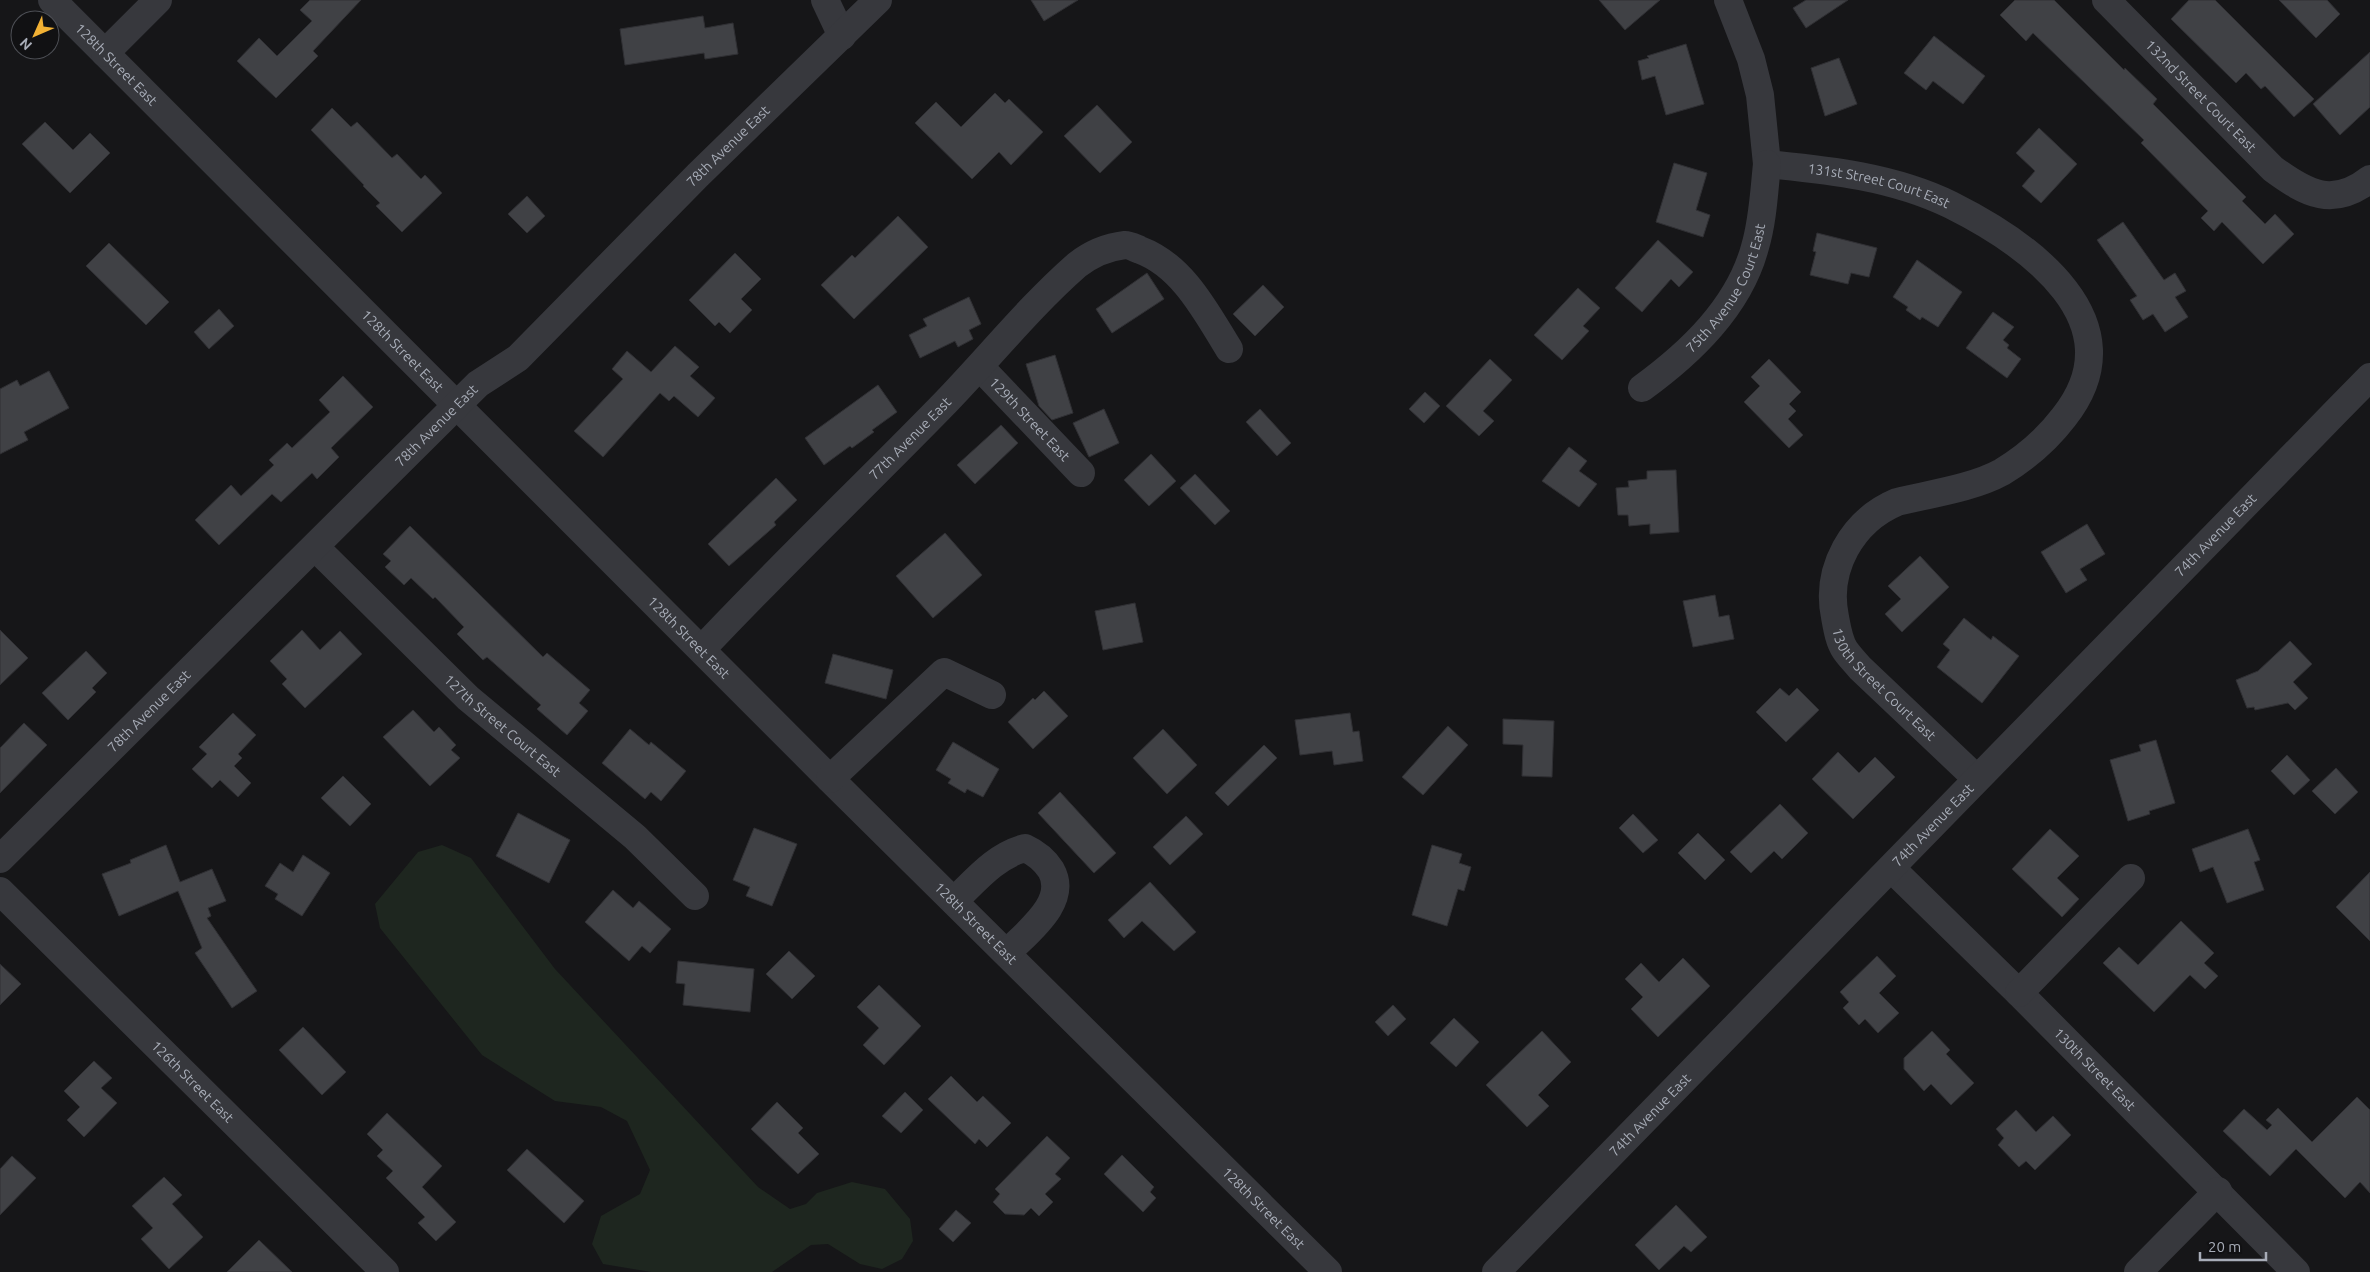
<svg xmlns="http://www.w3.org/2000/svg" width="2370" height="1272" font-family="Ubuntu,sans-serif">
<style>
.green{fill:#1e261f}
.building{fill:#404145;stroke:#303034}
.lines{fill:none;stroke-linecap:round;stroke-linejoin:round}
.minor{stroke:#37383d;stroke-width:28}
.labels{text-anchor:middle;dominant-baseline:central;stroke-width:4;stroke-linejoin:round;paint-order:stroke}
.street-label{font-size:14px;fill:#a8adb8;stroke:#111113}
</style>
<rect width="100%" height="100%" fill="#161618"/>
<!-- green -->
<path class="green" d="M 442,845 L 471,858 L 555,969 L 758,1187 L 790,1209 L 806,1204 L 817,1193 L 852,1182 L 885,1189 L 910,1219 L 913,1241 L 902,1259 L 882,1269 L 860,1264 L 828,1244 L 811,1245 L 772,1272 L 651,1272 L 603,1264 L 592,1244 L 601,1216 L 640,1194 L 650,1170 L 627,1121 L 601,1107 L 555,1101 L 482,1055 L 380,928 L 375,904 L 418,852 Z"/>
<!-- building -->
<g class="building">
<path d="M 310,0 L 361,0 L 313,51 L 318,56 L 276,98 L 237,61 L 259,38 L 277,56 L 312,21 L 300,10 Z"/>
<path d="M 1031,0 L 1078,0 L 1044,21 Z"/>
<path d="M 1599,0 L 1660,0 L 1625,30 Z"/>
<path d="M 1806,0 L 1848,0 L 1806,28 L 1793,8 Z"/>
<path d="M 2015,0 L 2054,0 L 2124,70 L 2125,68 L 2157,99 L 2153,104 L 2246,197 L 2242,201 L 2265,224 L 2275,214 L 2294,234 L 2263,264 L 2222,222 L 2214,231 L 2201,218 L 2208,211 L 2141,143 L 2144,140 L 2033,33 L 2026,41 L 2000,15 Z"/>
<path d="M 2189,0 L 2215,0 L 2314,99 L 2294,117 L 2265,86 L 2261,89 L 2246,73 L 2236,83 L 2171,19 Z"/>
<path d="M 2279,0 L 2327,0 L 2340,14 L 2316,38 Z"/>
<path d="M 703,16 L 705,28 L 733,23 L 738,54 L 705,59 L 704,53 L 625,65 L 620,29 Z"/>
<path d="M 1934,36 L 1985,76 L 1963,104 L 1933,81 L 1926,90 L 1904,73 Z"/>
<path d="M 1686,44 L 1704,104 L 1666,115 L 1655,76 L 1642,80 L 1638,61 L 1649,58 L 1647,56 Z"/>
<path d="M 2370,52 L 2370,107 L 2340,135 L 2313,104 Z"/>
<path d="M 1839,58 L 1857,104 L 1825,116 L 1811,68 Z"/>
<path d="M 995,93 L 1005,103 L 1009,99 L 1043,132 L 1011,165 L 999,152 L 972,179 L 915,123 L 936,102 L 961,127 Z"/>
<path d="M 1097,105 L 1132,142 L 1100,173 L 1064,136 Z"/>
<path d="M 332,108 L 351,127 L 357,122 L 392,158 L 397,154 L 421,179 L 425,175 L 442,193 L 402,232 L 376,206 L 380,203 L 363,186 L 364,185 L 311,130 Z"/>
<path d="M 45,122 L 73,150 L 90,133 L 110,153 L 70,193 L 22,144 Z"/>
<path d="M 2039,128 L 2077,164 L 2041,203 L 2022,186 L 2035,171 L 2016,153 Z"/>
<path d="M 1674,163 L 1707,173 L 1696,210 L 1710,215 L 1703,237 L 1656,222 Z"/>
<path d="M 527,196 L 545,216 L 527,233 L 508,214 Z"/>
<path d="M 898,216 L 928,247 L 854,319 L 821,285 L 852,255 L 855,258 Z"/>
<path d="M 2123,222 L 2164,280 L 2175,273 L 2186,291 L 2175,297 L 2188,317 L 2165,332 L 2153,314 L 2143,320 L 2130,300 L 2137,296 L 2097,240 Z"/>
<path d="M 1817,233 L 1877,248 L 1869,277 L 1851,273 L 1848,284 L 1810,275 L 1816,252 L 1813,251 Z"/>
<path d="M 1658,240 L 1693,272 L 1679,287 L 1671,279 L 1642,312 L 1615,288 Z"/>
<path d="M 109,243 L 169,302 L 146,325 L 86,266 Z"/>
<path d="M 735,253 L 761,279 L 741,299 L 752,310 L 730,333 L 719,322 L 715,326 L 689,300 Z"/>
<path d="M 1917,260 L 1962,292 L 1938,327 L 1922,317 L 1920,320 L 1906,310 L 1908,307 L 1893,297 Z"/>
<path d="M 1147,273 L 1164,299 L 1112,333 L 1096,309 Z"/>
<path d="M 1263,285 L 1284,307 L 1255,336 L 1233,314 Z"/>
<path d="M 1578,288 L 1600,308 L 1583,326 L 1589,331 L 1562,360 L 1534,335 Z"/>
<path d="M 969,297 L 981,324 L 969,330 L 973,339 L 958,347 L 955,341 L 920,358 L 909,335 L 927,326 L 923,319 Z"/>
<path d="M 219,309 L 234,326 L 209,349 L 194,332 Z"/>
<path d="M 1993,312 L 2014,327 L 2003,340 L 2009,345 L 2007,348 L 2021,359 L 2007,378 L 1966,348 Z"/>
<path d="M 675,346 L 699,367 L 690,376 L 715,398 L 698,417 L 674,396 L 669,401 L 660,393 L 603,457 L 574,431 L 623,379 L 612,369 L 627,351 L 651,372 Z"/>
<path d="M 1055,355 L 1073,413 L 1052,420 L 1039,406 L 1026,364 Z"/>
<path d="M 1490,359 L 1512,380 L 1483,411 L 1494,421 L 1479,436 L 1446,406 Z"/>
<path d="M 1769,359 L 1801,392 L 1789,404 L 1796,411 L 1788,419 L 1803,435 L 1789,448 L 1744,402 L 1760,386 L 1751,377 Z"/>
<path d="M 49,371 L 69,408 L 24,432 L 28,440 L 0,454 L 0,389 L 17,380 L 20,386 Z"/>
<path d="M 343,376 L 373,407 L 331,448 L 339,457 L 317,479 L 312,473 L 281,502 L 272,494 L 219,545 L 195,520 L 231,485 L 241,496 L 274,465 L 269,460 L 287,443 L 292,448 L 330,412 L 319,400 Z"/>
<path d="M 878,385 L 897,412 L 872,430 L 874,432 L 852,448 L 850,446 L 824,465 L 805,438 Z"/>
<path d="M 1425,392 L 1440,406 L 1424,423 L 1409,409 Z"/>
<path d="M 1104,409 L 1119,443 L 1089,457 L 1073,423 Z"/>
<path d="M 1260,409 L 1291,443 L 1277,456 L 1246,422 Z"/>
<path d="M 1001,425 L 1018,443 L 975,484 L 957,465 Z"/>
<path d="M 1569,447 L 1587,461 L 1579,471 L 1597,484 L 1579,507 L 1542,481 Z"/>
<path d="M 1151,454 L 1176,481 L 1149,506 L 1124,480 Z"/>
<path d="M 1676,470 L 1679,532 L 1650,534 L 1650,524 L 1629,526 L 1628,515 L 1618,515 L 1616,488 L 1629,487 L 1628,481 L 1647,479 L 1647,471 Z"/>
<path d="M 1195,474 L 1230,511 L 1215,525 L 1180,488 Z"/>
<path d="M 776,478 L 797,500 L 774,522 L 776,525 L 729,566 L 708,544 Z"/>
<path d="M 2087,524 L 2105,554 L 2080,569 L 2087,580 L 2066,593 L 2041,552 Z"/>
<path d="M 410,526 L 543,657 L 547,653 L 590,690 L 579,703 L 588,711 L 567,735 L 537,709 L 541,705 L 487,657 L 483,660 L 457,634 L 464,627 L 435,597 L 433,599 L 411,578 L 404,585 L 385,567 L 391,561 L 383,554 Z"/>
<path d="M 945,533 L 982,575 L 933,618 L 896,576 Z"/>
<path d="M 1920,556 L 1949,587 L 1902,632 L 1885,614 L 1901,599 L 1888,586 Z"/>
<path d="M 1715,595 L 1719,617 L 1729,615 L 1734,639 L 1693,647 L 1683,601 Z"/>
<path d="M 1135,603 L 1143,642 L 1103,650 L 1095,611 Z"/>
<path d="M 1964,618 L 1991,640 L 1993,636 L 2019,656 L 1982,703 L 1937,667 L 1950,650 L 1943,644 Z"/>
<path d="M 0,630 L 28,658 L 0,685 Z"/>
<path d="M 302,630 L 320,650 L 340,631 L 362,654 L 305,708 L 282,684 L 287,679 L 270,661 Z"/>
<path d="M 2290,641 L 2312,664 L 2293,682 L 2308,698 L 2295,710 L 2288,703 L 2255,710 L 2254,707 L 2247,708 L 2236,680 L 2258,671 Z"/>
<path d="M 86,651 L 107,673 L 92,688 L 96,692 L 68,720 L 42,693 Z"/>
<path d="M 833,654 L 893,670 L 886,699 L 825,683 Z"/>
<path d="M 1780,688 L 1789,696 L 1797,688 L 1819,710 L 1786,742 L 1756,712 Z"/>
<path d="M 1044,691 L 1068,716 L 1033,749 L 1008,722 L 1033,698 L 1035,700 Z"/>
<path d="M 413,710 L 434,732 L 439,727 L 456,745 L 451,750 L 460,758 L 430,786 L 383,737 Z"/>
<path d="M 233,713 L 256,735 L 238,754 L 242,758 L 234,766 L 251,783 L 238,797 L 220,780 L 212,788 L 192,769 L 207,754 L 199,747 Z"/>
<path d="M 1350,713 L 1353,732 L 1359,731 L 1363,761 L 1334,765 L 1332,751 L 1300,755 L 1295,720 Z"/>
<path d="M 1503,719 L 1554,721 L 1552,777 L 1522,776 L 1523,745 L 1503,744 Z"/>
<path d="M 24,723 L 47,745 L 0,793 L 0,748 Z"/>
<path d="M 1448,726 L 1468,745 L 1423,795 L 1402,777 Z"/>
<path d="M 630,729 L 649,745 L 651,742 L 686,771 L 661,801 L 651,792 L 645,799 L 602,763 Z"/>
<path d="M 1163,729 L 1197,765 L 1167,794 L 1133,758 Z"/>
<path d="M 2156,740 L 2175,803 L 2149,811 L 2150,814 L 2128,821 L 2110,760 L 2141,751 L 2139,745 Z"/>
<path d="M 953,742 L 999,769 L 983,797 L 967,789 L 965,793 L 948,783 L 951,779 L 936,770 Z"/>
<path d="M 1264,745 L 1277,758 L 1228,806 L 1215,793 Z"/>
<path d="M 1838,752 L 1859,773 L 1875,757 L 1895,777 L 1853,819 L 1812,779 Z"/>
<path d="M 2287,755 L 2310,780 L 2294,795 L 2271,771 Z"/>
<path d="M 2336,768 L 2358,792 L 2335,814 L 2312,791 Z"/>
<path d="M 343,776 L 371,804 L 350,826 L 321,798 Z"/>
<path d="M 1060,792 L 1116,853 L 1094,873 L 1038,813 Z"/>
<path d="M 1780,804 L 1808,833 L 1782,859 L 1774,851 L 1751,873 L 1730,852 Z"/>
<path d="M 518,813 L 570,840 L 549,883 L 496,856 Z"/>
<path d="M 1633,814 L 1658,840 L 1643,853 L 1619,828 Z"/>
<path d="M 1186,816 L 1203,834 L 1170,865 L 1153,847 Z"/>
<path d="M 754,828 L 797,844 L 772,906 L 746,896 L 750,887 L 733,880 Z"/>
<path d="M 2050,829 L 2079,856 L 2057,878 L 2079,899 L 2062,917 L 2012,869 Z"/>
<path d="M 2248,829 L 2260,860 L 2254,862 L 2264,890 L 2227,903 L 2213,867 L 2200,872 L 2192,849 Z"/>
<path d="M 1698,833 L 1725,860 L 1705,880 L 1678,853 Z"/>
<path d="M 166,845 L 180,882 L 212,869 L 226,901 L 208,908 L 211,916 L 207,918 L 257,991 L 232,1008 L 195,953 L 202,948 L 178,891 L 119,916 L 102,874 L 131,863 L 130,860 Z"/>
<path d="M 1432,845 L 1462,854 L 1459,863 L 1471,867 L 1464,891 L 1458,889 L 1447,926 L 1412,915 Z"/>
<path d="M 303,855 L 330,873 L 302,916 L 275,899 L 278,894 L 265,886 L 280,863 L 293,872 Z"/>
<path d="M 2370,872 L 2370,941 L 2336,907 Z"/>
<path d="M 1150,882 L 1196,932 L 1174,951 L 1142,921 L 1124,938 L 1108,920 Z"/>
<path d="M 613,890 L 633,908 L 639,901 L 671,929 L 650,953 L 642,946 L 629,961 L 585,922 Z"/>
<path d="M 2181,921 L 2214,953 L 2204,963 L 2218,976 L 2205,989 L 2190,975 L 2154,1012 L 2103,963 L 2119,947 L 2138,965 Z"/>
<path d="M 789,951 L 815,976 L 792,999 L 766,974 Z"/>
<path d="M 1877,956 L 1896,976 L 1879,993 L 1899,1013 L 1878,1033 L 1865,1019 L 1859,1025 L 1843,1008 L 1849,1002 L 1840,992 Z"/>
<path d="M 1683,958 L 1710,986 L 1658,1037 L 1631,1009 L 1643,997 L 1625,979 L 1641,963 L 1659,982 Z"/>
<path d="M 678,961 L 754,969 L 750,1012 L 683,1005 L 685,984 L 676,983 Z"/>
<path d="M 0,964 L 21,984 L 0,1005 Z"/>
<path d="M 879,985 L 921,1026 L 884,1065 L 863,1045 L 879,1028 L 857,1007 Z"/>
<path d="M 1393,1005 L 1406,1019 L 1388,1036 L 1375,1022 Z"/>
<path d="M 1454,1018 L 1479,1042 L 1456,1067 L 1430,1043 Z"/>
<path d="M 303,1027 L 346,1072 L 322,1095 L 279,1050 Z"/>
<path d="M 1542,1031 L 1571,1062 L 1538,1095 L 1549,1106 L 1527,1127 L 1486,1085 Z"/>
<path d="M 1932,1031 L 1950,1050 L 1946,1054 L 1974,1083 L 1951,1105 L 1931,1084 L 1924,1091 L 1904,1069 L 1904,1058 Z"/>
<path d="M 94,1061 L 112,1078 L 101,1088 L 117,1103 L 84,1137 L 67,1120 L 80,1107 L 64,1091 Z"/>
<path d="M 951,1076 L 977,1102 L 983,1096 L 1011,1123 L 987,1147 L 979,1139 L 975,1144 L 928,1099 Z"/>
<path d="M 905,1092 L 923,1110 L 901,1133 L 882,1116 Z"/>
<path d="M 2357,1097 L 2370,1110 L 2370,1193 L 2360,1182 L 2345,1198 L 2296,1149 L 2270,1176 L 2223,1131 L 2244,1109 L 2267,1130 L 2272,1125 L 2266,1120 L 2278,1108 L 2312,1142 Z"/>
<path d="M 777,1102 L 803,1128 L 798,1133 L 819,1154 L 798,1174 L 751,1129 Z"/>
<path d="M 2016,1110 L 2036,1132 L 2053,1116 L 2071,1135 L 2035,1170 L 2026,1161 L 2019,1167 L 1998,1145 L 2004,1138 L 1996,1129 Z"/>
<path d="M 387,1113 L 442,1166 L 422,1187 L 456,1222 L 436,1241 L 418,1223 L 425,1217 L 386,1178 L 393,1171 L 377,1156 L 383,1150 L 367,1134 Z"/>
<path d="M 1047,1136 L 1070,1158 L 1055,1174 L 1061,1179 L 1045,1194 L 1053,1202 L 1039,1216 L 1031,1208 L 1024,1215 L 1005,1214 L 993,1202 L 1000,1194 L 995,1189 Z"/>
<path d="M 527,1149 L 584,1201 L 564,1223 L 507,1170 Z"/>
<path d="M 1122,1155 L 1154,1187 L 1150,1192 L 1156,1198 L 1143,1212 L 1104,1174 Z"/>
<path d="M 12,1156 L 36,1178 L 0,1215 L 0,1169 Z"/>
<path d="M 164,1177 L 182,1195 L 172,1204 L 203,1237 L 169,1269 L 141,1239 L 153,1228 L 132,1206 Z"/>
<path d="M 1676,1205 L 1707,1237 L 1691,1252 L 1684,1246 L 1659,1270 L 1635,1245 Z"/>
<path d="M 956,1210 L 971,1223 L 953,1242 L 939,1229 Z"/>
<path d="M 259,1240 L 292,1272 L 227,1272 Z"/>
</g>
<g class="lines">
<!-- minor -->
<g class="minor">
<path id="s1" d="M 52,0 L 830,779 L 1328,1272"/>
<path d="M 825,0 L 842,36"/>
<path id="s2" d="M 1728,0 L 1751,59 L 1760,95 L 1767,164 C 1829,170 1894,177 1951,205 C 2029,244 2139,322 2064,417 C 2048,438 2025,458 2002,472 C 1973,488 1930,494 1897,502 C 1852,521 1825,569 1835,617 C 1837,628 1839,641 1845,650 C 1849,656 1855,662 1860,668 L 1976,778"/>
<path id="s3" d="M 2106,0 L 2273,169 C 2307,194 2333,208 2370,179"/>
<path d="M 105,53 L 158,0"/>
<path id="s4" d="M 980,367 L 1081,473"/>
<path id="s5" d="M 1642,388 C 1690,353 1739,307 1755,247 C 1763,220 1764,192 1767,164"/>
<path id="s6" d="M 315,547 L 468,698 L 635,837 L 695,896"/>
<path id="s7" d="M 702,649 C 780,566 862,488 941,407 C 987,360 1028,308 1077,265 C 1091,254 1108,247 1125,245 C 1130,245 1135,248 1140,250 C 1183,266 1206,312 1229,349"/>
<path d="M 830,779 L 944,672 L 992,695"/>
<path id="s8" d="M 0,859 L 478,384 L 518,358 L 698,175 L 878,0"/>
<path id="s9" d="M 1892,869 L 2019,993 L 2296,1272"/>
<path id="s10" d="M 0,891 L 385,1272"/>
<path d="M 954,901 C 976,880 995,856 1025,848 C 1036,853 1044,859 1051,870 C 1069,902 1027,932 1007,953"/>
<path d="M 2019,993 L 2131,878"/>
<path id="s11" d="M 1496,1272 C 1788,975 2078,675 2370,377"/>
<path d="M 2138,1272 L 2218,1191"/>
</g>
</g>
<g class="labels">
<!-- street labels -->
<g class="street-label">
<text stroke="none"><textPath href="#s1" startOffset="91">128th Street East</textPath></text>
<text stroke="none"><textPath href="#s3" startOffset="135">132nd Street Court East</textPath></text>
<text stroke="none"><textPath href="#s8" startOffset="1020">78th Avenue East</textPath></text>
<text stroke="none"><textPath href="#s2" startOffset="284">131st Street Court East</textPath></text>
<text stroke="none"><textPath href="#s5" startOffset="134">75th Avenue Court East</textPath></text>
<text stroke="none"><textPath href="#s1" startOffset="496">128th Street East</textPath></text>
<text stroke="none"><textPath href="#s4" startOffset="72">129th Street East</textPath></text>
<text stroke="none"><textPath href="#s8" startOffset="615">78th Avenue East</textPath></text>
<text stroke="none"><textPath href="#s7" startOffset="296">77th Avenue East</textPath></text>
<text stroke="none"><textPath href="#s11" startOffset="1030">74th Avenue East</textPath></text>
<text stroke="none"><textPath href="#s1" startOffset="901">128th Street East</textPath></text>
<text stroke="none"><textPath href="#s2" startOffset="1061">130th Street Court East</textPath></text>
<text stroke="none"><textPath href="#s8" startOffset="210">78th Avenue East</textPath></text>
<text stroke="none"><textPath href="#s6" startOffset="259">127th Street Court East</textPath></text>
<text stroke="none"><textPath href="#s11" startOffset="625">74th Avenue East</textPath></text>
<text stroke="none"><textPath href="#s1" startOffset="1306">128th Street East</textPath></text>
<text stroke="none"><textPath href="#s9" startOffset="285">130th Street East</textPath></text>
<text stroke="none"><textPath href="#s10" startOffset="271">126th Street East</textPath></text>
<text stroke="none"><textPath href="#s11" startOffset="220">74th Avenue East</textPath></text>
<text stroke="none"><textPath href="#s1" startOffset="1711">128th Street East</textPath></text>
</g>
</g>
<!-- north arrow -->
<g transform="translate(35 35) rotate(225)"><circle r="24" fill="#111113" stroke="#4d4f55"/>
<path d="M0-4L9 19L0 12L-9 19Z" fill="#f2b134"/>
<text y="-8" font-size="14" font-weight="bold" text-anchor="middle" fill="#a8adb8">N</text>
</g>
<!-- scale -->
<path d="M2200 1252v8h66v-8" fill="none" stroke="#a8adb8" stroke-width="2.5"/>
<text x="2208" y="1252" font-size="15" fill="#a8adb8" stroke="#111113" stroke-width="4" paint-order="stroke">20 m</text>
</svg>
